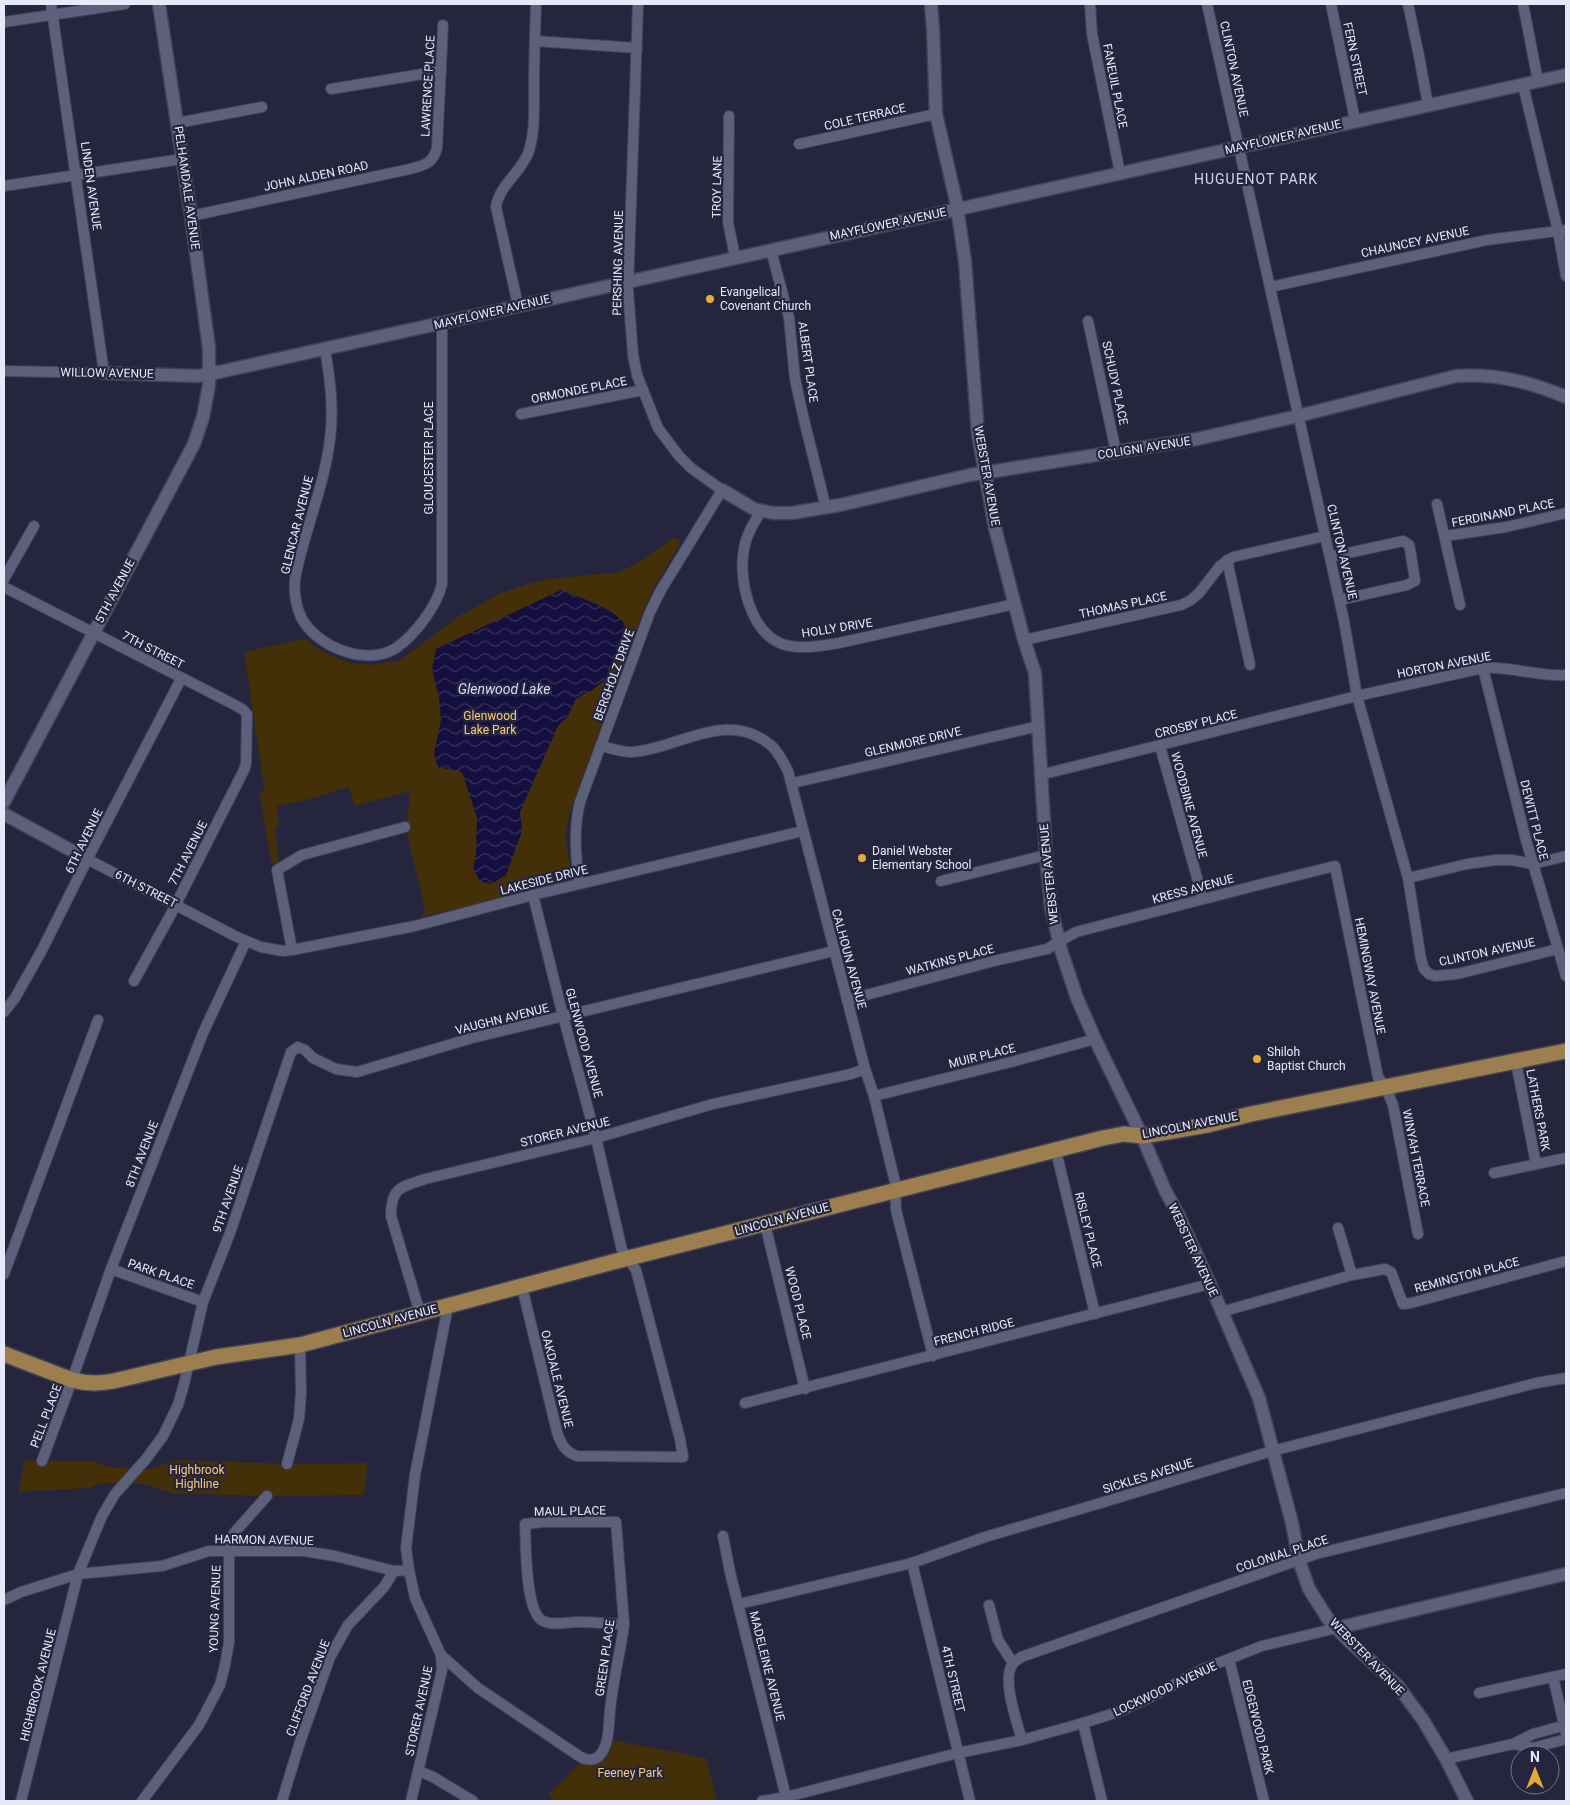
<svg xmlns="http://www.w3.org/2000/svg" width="1570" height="1805" font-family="Roboto,sans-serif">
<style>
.park{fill:#432f08}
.water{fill:url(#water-waves)}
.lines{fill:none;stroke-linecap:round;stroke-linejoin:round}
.minor-casing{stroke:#424257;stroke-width:12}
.tertiary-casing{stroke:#424257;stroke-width:15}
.primary-casing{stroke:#424257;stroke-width:18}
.minor{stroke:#5d607b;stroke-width:10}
.tertiary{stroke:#5d607b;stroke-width:12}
.primary{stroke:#9d7f4f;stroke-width:15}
.poi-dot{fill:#e8ab37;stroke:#25263e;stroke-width:2}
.labels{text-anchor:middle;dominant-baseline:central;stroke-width:4.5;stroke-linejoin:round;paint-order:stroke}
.street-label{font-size:12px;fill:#e7e8f9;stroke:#25263e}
.poi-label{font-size:12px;fill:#e7e8f9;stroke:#25263e;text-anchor:start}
.park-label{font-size:12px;fill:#fbca75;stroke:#25263e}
.neighbourhood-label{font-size:14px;letter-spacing:1px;fill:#d1d4f4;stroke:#25263e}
.water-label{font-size:14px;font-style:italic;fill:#d4d8fa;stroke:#25263e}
</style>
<defs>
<pattern id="water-waves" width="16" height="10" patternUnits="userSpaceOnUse" patternTransform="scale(1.25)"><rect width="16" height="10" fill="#140f3f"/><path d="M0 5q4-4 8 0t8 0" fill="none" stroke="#36325c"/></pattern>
</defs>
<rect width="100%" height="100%" fill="#25263e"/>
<!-- park -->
<g class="park">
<path d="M 673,538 L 679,539 L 680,544 L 653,589 L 642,614 L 571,809 L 566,829 L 566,840 L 572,878 L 569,883 L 421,917 L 425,912 C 422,886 411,861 408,834 C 406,819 409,805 410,791 L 355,806 L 349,787 L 303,801 L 277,806 L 279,825 L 275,827 L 279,863 L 272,865 L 259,791 L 265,793 L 244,652 L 305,639 L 320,650 L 346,662 L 369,665 L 399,661 L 459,616 L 499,594 L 530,583 L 550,579 L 619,572 L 640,562 Z"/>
<path d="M 25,1460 L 94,1462 L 115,1468 L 150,1469 L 177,1460 L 287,1464 L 368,1463 L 364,1495 L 267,1496 L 172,1493 L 145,1484 L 102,1483 L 88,1488 L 18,1492 Z"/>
<path d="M 612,1740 L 706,1758 L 717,1801 L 555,1801 L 548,1795 L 580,1763 C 602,1766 604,1759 612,1740 Z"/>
</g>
<!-- water -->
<path class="water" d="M 561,590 C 575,595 616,610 623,622 C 627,627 623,635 621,640 C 617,653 616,658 608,668 L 610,676 L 591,691 L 587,692 L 576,699 L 568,716 L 558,726 L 520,812 L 522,831 L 506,875 L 491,884 L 480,881 L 473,869 L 476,854 L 477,818 L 462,772 L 438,767 L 434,754 L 441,720 L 439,698 L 432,669 L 436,649 Z"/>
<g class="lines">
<defs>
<g id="minor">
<path d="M 1090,4 L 1092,34 L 1120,173"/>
<path d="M 1207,4 L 1344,621 L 1357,696 L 1408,878 L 1421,959 L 1424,969 L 1429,974 L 1435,976 L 1457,974 L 1558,949"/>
<path d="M 1331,4 L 1355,120"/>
<path d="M 1408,4 L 1419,56 L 1428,105"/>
<path d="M 1523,4 L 1538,81"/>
<path d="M 4,22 L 125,4"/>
<path d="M 535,41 L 637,48"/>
<path d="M 1523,85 L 1558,231 L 1566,276"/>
<path d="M 331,89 L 441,71"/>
<path d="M 729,116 L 728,222 L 735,257"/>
<path d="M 177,123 L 262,107"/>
<path d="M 799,144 L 936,114"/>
<path d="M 4,186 L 182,159"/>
<path d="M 191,216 L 410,169 C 424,165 433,164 437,148 L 443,25"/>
<path d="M 771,250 L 789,318 L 795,379 L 804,420 L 826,508"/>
<path d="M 1270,287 L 1487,240 L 1566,230"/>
<path d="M 518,305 L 496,207 C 499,185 522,172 529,151 C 535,131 534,110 534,89 C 534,61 535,32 536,4"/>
<path d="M 1088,321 L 1116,452"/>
<path d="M 325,349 C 330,379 334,409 330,439 C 326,472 315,504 306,535 C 302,550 297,565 295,580 C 294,592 296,606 301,617 C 316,647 367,667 396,648 C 415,635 437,606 442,584 L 442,323"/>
<path d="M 4,371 L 104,373 L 51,4"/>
<path d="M 521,414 L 643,390"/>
<path d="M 1437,504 L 1460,605"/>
<path d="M 761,511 C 754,523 746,535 744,549 C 738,579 750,632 782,644 C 800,650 821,646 839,643 L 1015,604"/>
<path d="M 1445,536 L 1506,527 L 1566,513"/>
<path d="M 1330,557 L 1403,541 L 1409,545 L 1410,549 L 1415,581 L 1407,585 L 1340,600"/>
<path d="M 1227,560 L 1250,665"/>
<path d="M 4,579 L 34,526"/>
<path d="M 4,587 L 235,705 L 242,709 L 247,714 L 246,764 L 244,770 L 171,914 L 134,981"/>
<path d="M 1024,640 L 1181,605 L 1191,600 L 1199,593 L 1220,566 L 1233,557 L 1325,536"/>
<path d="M 1483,668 L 1526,840 L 1566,976"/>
<path d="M 601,746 C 610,748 620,752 631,752 C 674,750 720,713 762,739 C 767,742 773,746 776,751 C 781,757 784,764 788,771 L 865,1069 L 874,1096 L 895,1182 L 896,1210 L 933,1356"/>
<path d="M 1160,746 L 1203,899"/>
<path d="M 1040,775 L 1357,696 L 1483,668 C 1511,666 1538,677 1566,675"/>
<path d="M 793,783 L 1039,726"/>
<path d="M 89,860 L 237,937 L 261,947 L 283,951 L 292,950 L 415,926 L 533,895 L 803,831"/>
<path d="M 1408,878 L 1467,864 L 1496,860 L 1512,860 L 1533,864 L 1566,856"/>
<path d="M 941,881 L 1046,855"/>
<path d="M 579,884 C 576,856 573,830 580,802 L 650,612 L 661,590 L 722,490 L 691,468 L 679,456 L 658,428 L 637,375 L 633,355 L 628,290 L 638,4"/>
<path d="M 292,950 L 277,870 L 302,855 L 405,827"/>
<path d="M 847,1000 L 998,960 L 1047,949 L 1076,932 L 1262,884 L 1335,866 L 1378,1077 L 1386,1088 L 1393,1105 L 1418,1234"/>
<path d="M 4,1012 L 15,998 L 42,950 L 92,850 L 181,679"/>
<path d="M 1516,1062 L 1536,1164"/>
<path d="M 874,1096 L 1011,1062 L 1095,1039"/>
<path d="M 1056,1151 L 1095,1314"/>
<path d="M 1494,1173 L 1566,1158"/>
<path d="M 765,1224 L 805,1389"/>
<path d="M 1338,1228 L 1352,1275"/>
<path d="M 111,1269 L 203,1302"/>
<path d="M 4,1274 L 98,1020"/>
<path d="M 522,1287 L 557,1432 C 561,1444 565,1452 577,1456 L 683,1457 L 680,1439 L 636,1270 L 622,1250 L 596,1138 L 563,1016 L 533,895"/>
<path d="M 1221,1312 L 1352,1275 L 1385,1269 L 1391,1272 L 1403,1304 L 1411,1303 L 1566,1261"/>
<path d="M 420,1313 L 391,1216 C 391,1187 401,1187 425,1179 L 596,1138 L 713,1104 L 851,1074 L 865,1069"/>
<path d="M 745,1403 L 1210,1284"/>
<path d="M 42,1461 L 72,1380 L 111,1269 L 203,1033 L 246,941"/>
<path d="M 287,1464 L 299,1419 L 301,1393 L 300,1345"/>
<path d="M 723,1536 L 730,1572 L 787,1801"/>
<path d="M 912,1563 L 970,1801"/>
<path d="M 4,1600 L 21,1592 L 78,1574 L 162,1566 L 209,1551 L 304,1551 L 335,1556 L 394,1571 L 409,1570"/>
<path d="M 739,1604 L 912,1563 L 985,1537 L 1104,1502 L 1272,1451 L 1536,1383 L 1566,1378"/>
<path d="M 989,1605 L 998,1640 L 1013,1663"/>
<path d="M 441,1655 L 478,1688 L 579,1756 C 585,1760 594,1762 600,1755 C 611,1743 608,1718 611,1702 C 614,1679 619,1656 623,1632 L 624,1624 L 616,1522 L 543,1522 L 525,1524 C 526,1544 525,1613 543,1621 C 552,1626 567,1622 577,1622 C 593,1622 609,1624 624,1624"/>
<path d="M 1229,1659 L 1264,1801"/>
<path d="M 1553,1677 L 1566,1733"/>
<path d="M 1479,1693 L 1566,1674"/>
<path d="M 1083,1723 L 1102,1801"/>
<path d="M 1022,1740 C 1017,1722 1002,1681 1012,1665 C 1014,1661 1018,1660 1021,1657 L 1316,1554 L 1566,1493"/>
<path d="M 1513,1744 L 1533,1748 L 1566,1739"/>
<path d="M 1446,1759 L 1513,1744 L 1533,1734 L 1566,1725"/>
<path d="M 419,1771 L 433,1777 L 473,1801"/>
<path d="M 21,1801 L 78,1574 L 102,1516 L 115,1494 L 146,1459 L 163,1436 L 178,1405 L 184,1384 L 203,1302 L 230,1233 L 291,1052 L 298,1047 L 305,1050 L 313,1058 L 336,1069 L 357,1072 L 472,1038 L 834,951"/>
<path d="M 142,1801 L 199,1725 L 220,1685 L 225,1665 L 229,1642 L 229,1550 L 234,1533 L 267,1496"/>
<path d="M 282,1801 L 299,1745 L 330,1657 L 348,1625 L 384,1587 L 394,1571"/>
<path d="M 411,1801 L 442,1670 L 441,1655 L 415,1598 L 409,1570 L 406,1548 L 415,1475 L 448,1306"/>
<path d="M 762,1801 L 786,1797 L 958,1753 L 1022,1740 L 1083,1723 L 1118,1712 L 1151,1697 L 1203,1669 L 1262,1646 L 1337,1628"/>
</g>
<g id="tertiary">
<path d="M 931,4 L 933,29 L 936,114 L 956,201 L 965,261 L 978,434 L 995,528 L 1024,640 L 1035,673 L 1046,855 L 1051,907 L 1061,950 L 1077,998 L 1095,1039 L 1142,1136 L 1165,1190 L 1178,1214 L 1210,1284 L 1259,1398 L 1292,1523 L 1299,1560 L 1309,1589 L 1328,1619 L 1349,1641 L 1398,1686 L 1423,1720 L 1446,1759 L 1467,1801"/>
<path d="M 104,373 L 198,376 L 219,372 L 1566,75"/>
<path d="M 722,490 L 754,509 L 773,513 L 792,513 L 840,505 L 970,475 L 1197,439 L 1298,416 L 1456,376 C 1495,373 1530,382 1566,397"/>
<path d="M 4,802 L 194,444 L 203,417 L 209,385 L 209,348 L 191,216 L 159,4"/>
<path d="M 4,814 L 89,860"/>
<path d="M 1337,1628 L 1566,1574"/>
</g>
<path id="primary" d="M 4,1354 L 72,1380 C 87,1384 99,1384 114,1381 L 216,1357 L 300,1345 L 609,1263 L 1103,1138 L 1124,1134 L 1142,1136 L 1161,1133 L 1207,1125 L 1251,1114 L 1566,1051"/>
</defs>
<!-- minor casing -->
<use href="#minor" class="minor-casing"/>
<!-- tertiary casing -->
<use href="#tertiary" class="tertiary-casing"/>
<!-- primary casing -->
<use href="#primary" class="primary-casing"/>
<!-- minor -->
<use href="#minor" class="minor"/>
<!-- tertiary -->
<use href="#tertiary" class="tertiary"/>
<!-- primary -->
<use href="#primary" class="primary"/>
</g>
<!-- markers -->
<g class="poi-dot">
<circle cx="710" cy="299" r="5"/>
<circle cx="862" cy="858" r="5"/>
<circle cx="1257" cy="1059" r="5"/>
</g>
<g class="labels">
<!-- street labels -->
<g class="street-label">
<text transform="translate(1355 59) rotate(78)">FERN STREET</text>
<text transform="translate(1234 69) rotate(78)">CLINTON AVENUE</text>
<text transform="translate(428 86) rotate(-87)">LAWRENCE PLACE</text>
<text transform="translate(1115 86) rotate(79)">FANEUIL PLACE</text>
<text transform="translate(865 117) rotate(-13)">COLE TERRACE</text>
<text transform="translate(1283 137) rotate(-13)">MAYFLOWER AVENUE</text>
<text transform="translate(316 176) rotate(-12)">JOHN ALDEN ROAD</text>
<text transform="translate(91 186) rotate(82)">LINDEN AVENUE</text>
<text transform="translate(717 187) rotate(-89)">TROY LANE</text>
<text transform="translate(187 188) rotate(82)">PELHAMDALE AVENUE</text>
<text transform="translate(888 224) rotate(-12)">MAYFLOWER AVENUE</text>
<text transform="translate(1415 242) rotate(-12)">CHAUNCEY AVENUE</text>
<text transform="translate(618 263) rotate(-89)">PERSHING AVENUE</text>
<text transform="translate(492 312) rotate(-13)">MAYFLOWER AVENUE</text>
<text transform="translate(808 362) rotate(82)">ALBERT PLACE</text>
<text transform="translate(107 373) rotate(1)">WILLOW AVENUE</text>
<text transform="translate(1115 383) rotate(78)">SCHUDY PLACE</text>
<text transform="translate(579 390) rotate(-11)">ORMONDE PLACE</text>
<text transform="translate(1144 448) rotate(-9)">COLIGNI AVENUE</text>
<text transform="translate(429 458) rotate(-90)">GLOUCESTER PLACE</text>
<text transform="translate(987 476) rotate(80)">WEBSTER AVENUE</text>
<text transform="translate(1503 513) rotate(-11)">FERDINAND PLACE</text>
<text transform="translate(297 525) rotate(-76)">GLENCAR AVENUE</text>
<text transform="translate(1342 552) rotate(77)">CLINTON AVENUE</text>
<text transform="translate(115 591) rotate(-62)">5TH AVENUE</text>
<text transform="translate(1123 605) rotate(-12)">THOMAS PLACE</text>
<text transform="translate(837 628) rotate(-9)">HOLLY DRIVE</text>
<text transform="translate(153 650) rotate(27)">7TH STREET</text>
<text transform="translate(1444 665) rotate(-11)">HORTON AVENUE</text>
<text transform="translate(614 675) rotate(-70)">BERGHOLZ DRIVE</text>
<text transform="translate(1196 724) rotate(-14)">CROSBY PLACE</text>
<text transform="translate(913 742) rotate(-13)">GLENMORE DRIVE</text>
<text transform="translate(1189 805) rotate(75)">WOODBINE AVENUE</text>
<text transform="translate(1534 820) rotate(76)">DEWITT PLACE</text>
<text transform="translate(84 841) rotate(-64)">6TH AVENUE</text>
<text transform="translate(188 853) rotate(-63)">7TH AVENUE</text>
<text transform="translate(1049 874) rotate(-96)">WEBSTER AVENUE</text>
<text transform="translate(544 880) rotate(-14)">LAKESIDE DRIVE</text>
<text transform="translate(146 889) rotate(27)">6TH STREET</text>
<text transform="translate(1193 889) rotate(-15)">KRESS AVENUE</text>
<text transform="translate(1487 952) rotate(-12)">CLINTON AVENUE</text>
<text transform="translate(849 959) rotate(75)">CALHOUN AVENUE</text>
<text transform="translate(950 960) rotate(-15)">WATKINS PLACE</text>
<text transform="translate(1370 976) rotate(79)">HEMINGWAY AVENUE</text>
<text transform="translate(502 1019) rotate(-14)">VAUGHN AVENUE</text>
<text transform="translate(584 1043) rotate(75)">GLENWOOD AVENUE</text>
<text transform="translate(982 1056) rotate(-14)">MUIR PLACE</text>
<text transform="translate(1538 1110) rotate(79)">LATHERS PARK</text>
<text transform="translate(1190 1125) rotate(-11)">LINCOLN AVENUE</text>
<text transform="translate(565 1132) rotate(-14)">STORER AVENUE</text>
<text transform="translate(142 1154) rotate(-69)">8TH AVENUE</text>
<text transform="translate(1416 1158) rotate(79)">WINYAH TERRACE</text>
<text transform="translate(228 1199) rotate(-71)">9TH AVENUE</text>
<text transform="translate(782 1219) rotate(-15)">LINCOLN AVENUE</text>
<text transform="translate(1088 1230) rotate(76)">RISLEY PLACE</text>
<text transform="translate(1193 1250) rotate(65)">WEBSTER AVENUE</text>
<text transform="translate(161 1274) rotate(19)">PARK PLACE</text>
<text transform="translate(1467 1275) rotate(-15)">REMINGTON PLACE</text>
<text transform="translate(798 1303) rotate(76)">WOOD PLACE</text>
<text transform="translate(390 1321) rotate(-15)">LINCOLN AVENUE</text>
<text transform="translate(974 1332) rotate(-14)">FRENCH RIDGE</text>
<text transform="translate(557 1379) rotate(76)">OAKDALE AVENUE</text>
<text transform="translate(46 1416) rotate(-69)">PELL PLACE</text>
<text transform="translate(1148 1476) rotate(-17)">SICKLES AVENUE</text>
<text transform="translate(570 1511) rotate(-1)">MAUL PLACE</text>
<text transform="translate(264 1540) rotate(1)">HARMON AVENUE</text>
<text transform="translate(1282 1554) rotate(-18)">COLONIAL PLACE</text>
<text transform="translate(215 1609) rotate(-88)">YOUNG AVENUE</text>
<text transform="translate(1367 1657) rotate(46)">WEBSTER AVENUE</text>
<text transform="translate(605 1658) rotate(-82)">GREEN PLACE</text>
<text transform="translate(767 1666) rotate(76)">MADELEINE AVENUE</text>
<text transform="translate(953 1679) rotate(77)">4TH STREET</text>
<text transform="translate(38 1685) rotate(-76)">HIGHBROOK AVENUE</text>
<text transform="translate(308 1688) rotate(-69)">CLIFFORD AVENUE</text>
<text transform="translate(1165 1689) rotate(-25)">LOCKWOOD AVENUE</text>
<text transform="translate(419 1711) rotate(-78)">STORER AVENUE</text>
<text transform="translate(1258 1727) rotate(76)">EDGEWOOD PARK</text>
</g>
<!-- poi labels -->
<g class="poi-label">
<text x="720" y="292">Evangelical<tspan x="720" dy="14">Covenant Church</tspan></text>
<text x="872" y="851">Daniel Webster<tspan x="872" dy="14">Elementary School</tspan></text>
<text x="1267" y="1052">Shiloh<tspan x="1267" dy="14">Baptist Church</tspan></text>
</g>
<!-- park labels -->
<g class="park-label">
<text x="490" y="716">Glenwood<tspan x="490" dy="14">Lake Park</tspan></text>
<text x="197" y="1470">Highbrook<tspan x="197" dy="14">Highline</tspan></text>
<text x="630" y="1773">Feeney Park</text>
</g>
<!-- neighbourhood labels -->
<g class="neighbourhood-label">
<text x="1256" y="179">HUGUENOT PARK</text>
</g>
<!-- water labels -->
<g class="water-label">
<text x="504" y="689">Glenwood Lake</text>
</g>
</g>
<!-- border -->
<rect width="1570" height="1805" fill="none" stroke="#e7e8f9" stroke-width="10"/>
<!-- north arrow -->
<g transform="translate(1535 1770)"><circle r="24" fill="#25263e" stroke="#737489"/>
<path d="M0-4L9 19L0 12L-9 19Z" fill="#e8ab37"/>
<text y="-8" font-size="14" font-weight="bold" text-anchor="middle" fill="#e7e8f9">N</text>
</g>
</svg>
